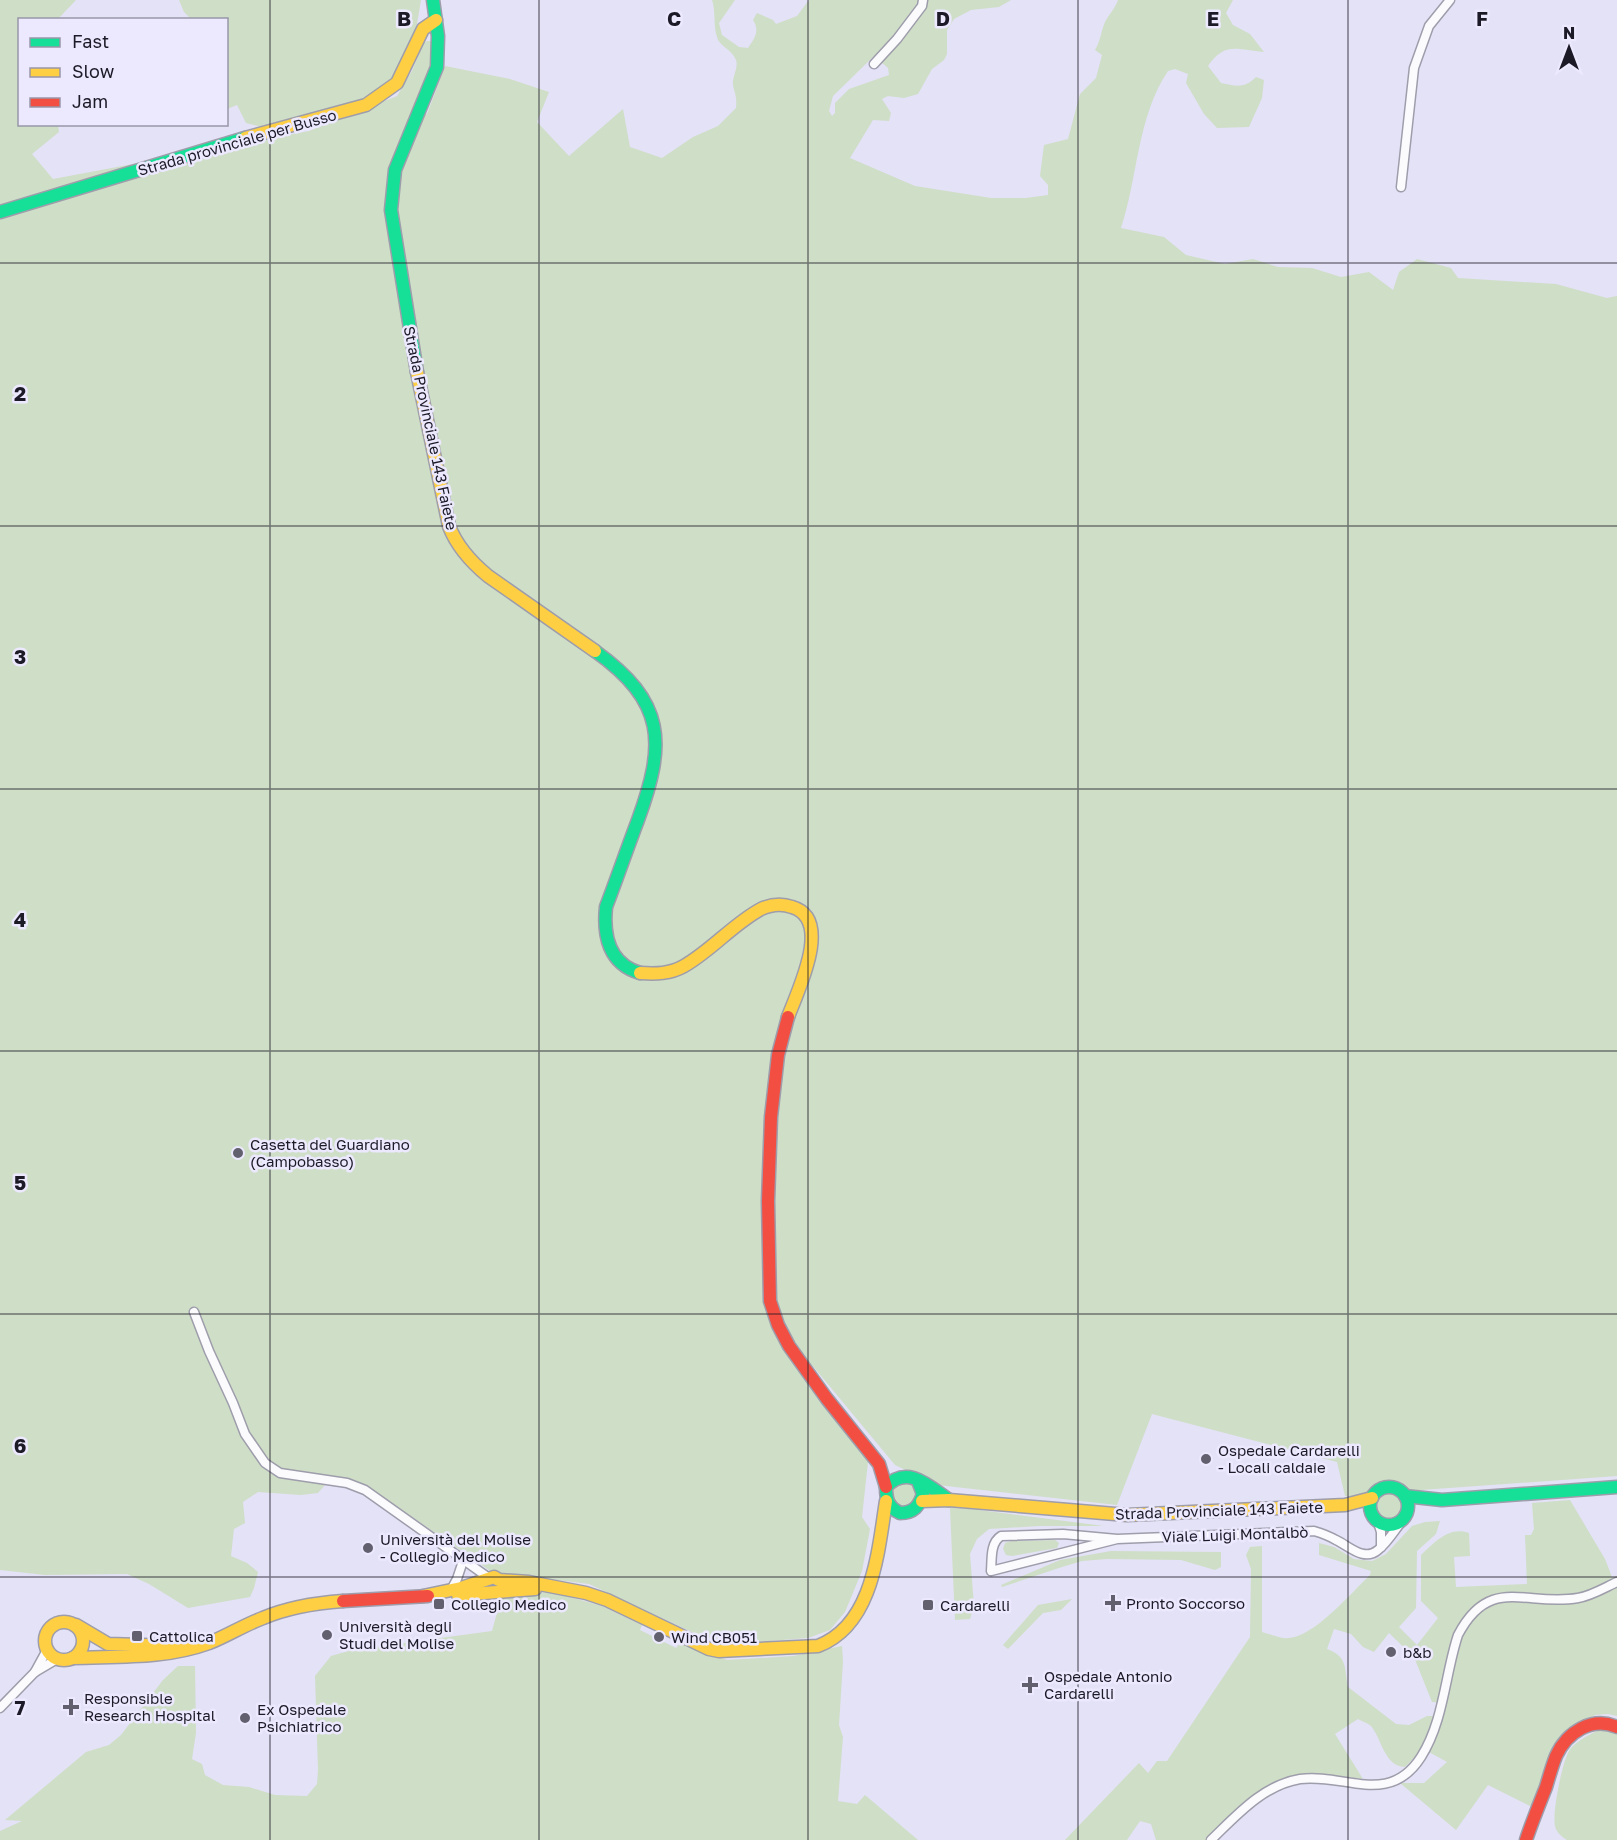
<svg xmlns="http://www.w3.org/2000/svg" width="1617" height="1840" font-family="'Golos Text',sans-serif">
<style>
.green{fill:#cfdec7;fill-rule:evenodd}
.lines{fill:none;stroke-linecap:round;stroke-linejoin:round}
.street-casing{stroke:#9e9dab;stroke-width:11}
.fast-casing{stroke:#9e9dab;stroke-width:15}
.slow-casing{stroke:#9e9dab;stroke-width:15}
.jam-casing{stroke:#9e9dab;stroke-width:15}
.street{stroke:#fbfbfe;stroke-width:8}
.fast{stroke:#16e098;stroke-width:12}
.slow{stroke:#ffcf43;stroke-width:12}
.jam{stroke:#f24e42;stroke-width:12}
.grid{fill:none;stroke:#1c1a27;stroke-width:1.5;stroke-opacity:0.55}
.poi-dot{fill:#62606f;stroke:#ece9ff;stroke-width:2}
.labels{text-anchor:middle;dominant-baseline:central;stroke-width:5;stroke-linejoin:round;paint-order:stroke}
.street-label{font-size:15px;fill:#1c1a27;stroke:#ece9ff}
.poi-label{font-size:15px;fill:#1c1a27;stroke:#ece9ff;text-anchor:start}
.grid-label{font-size:20px;text-anchor:middle;font-weight:bold;fill:#1c1a27;stroke:#ece9ff;stroke-width:5;stroke-linejoin:round;paint-order:stroke}
</style>
<rect width="100%" height="100%" fill="#e4e2f6"/>
<!-- green -->
<g class="green">
<path d="M 0,0 L 76,0 L 58,19 L 20,20 L 20,124 L 58,125 L 59,132 L 32,154 L 53,179 L 309,131 L 397,96 L 412,71 L 423,44 L 427,41 L 433,41 C 435,65 425,86 416,107 L 427,114 L 445,66 L 510,79 L 549,92 L 537,122 L 569,156 L 623,109 L 630,147 L 662,158 L 693,137 L 718,126 L 736,108 C 737,96 735,95 733,85 C 732,76 740,66 735,58 C 731,49 719,46 717,37 C 713,25 716,11 712,0 L 735,0 L 719,23 L 722,35 L 739,47 L 748,48 C 755,38 760,31 753,20 L 757,13 L 773,20 L 776,24 L 797,16 L 809,0 L 1011,0 L 999,7 L 971,10 L 954,19 L 947,30 L 947,54 L 944,60 L 932,69 L 918,94 L 904,98 L 888,96 L 882,99 L 891,113 L 889,121 L 873,120 L 850,158 L 915,186 L 991,198 L 1026,198 L 1048,195 L 1048,185 L 1040,176 L 1044,145 L 1068,139 L 1080,94 L 1096,78 L 1102,55 L 1095,50 C 1101,40 1101,31 1105,22 C 1109,14 1115,9 1118,0 L 1233,0 L 1226,13 L 1233,25 L 1250,34 L 1264,52 C 1238,50 1225,41 1208,66 L 1221,83 C 1236,86 1244,89 1256,77 L 1264,80 L 1262,98 L 1249,127 L 1217,128 L 1204,114 L 1186,83 L 1188,74 L 1175,69 L 1168,71 C 1137,117 1138,177 1121,228 L 1164,237 L 1186,255 L 1225,264 L 1253,259 L 1278,267 L 1312,268 L 1341,277 L 1369,272 L 1393,290 L 1399,272 L 1417,259 L 1451,268 L 1458,278 L 1556,284 L 1607,298 L 1617,296 L 1617,1476 L 1407,1491 C 1393,1482 1381,1481 1370,1496 L 1345,1496 L 1337,1462 L 1152,1414 L 1117,1505 L 937,1485 L 895,1465 L 812,1365 L 799,1370 L 868,1462 L 862,1517 L 870,1529 L 862,1571 L 845,1612 L 830,1630 L 808,1638 L 731,1644 L 696,1634 L 589,1584 L 511,1574 L 502,1579 L 376,1492 L 349,1479 L 333,1476 L 318,1493 L 301,1495 L 258,1492 L 243,1502 L 245,1523 L 234,1529 L 231,1556 L 247,1563 L 258,1572 L 254,1588 L 250,1597 L 188,1608 L 149,1584 L 127,1574 L 45,1575 L 0,1570 ZM 874,56 L 888,68 L 889,75 L 849,89 L 835,103 L 835,113 L 832,116 L 829,111 L 833,96 Z"/>
<path d="M 179,0 L 421,0 L 417,24 L 406,56 L 391,81 L 365,101 L 262,127 L 246,123 L 237,105 L 227,109 L 226,20 L 191,19 L 184,12 Z"/>
<circle cx="904" cy="1494" r="13"/>
<circle cx="1390" cy="1507" r="13"/>
<path d="M 1570,1500 L 1605,1559 L 1612,1577 L 1617,1576 L 1617,1716 L 1608,1714 L 1595,1715 L 1573,1727 L 1532,1807 L 1488,1785 L 1456,1830 L 1400,1783 L 1424,1783 L 1447,1762 L 1429,1752 L 1421,1751 L 1405,1767 C 1384,1766 1382,1739 1371,1726 C 1368,1723 1361,1721 1358,1719 L 1335,1734 L 1363,1779 C 1336,1776 1306,1774 1279,1782 C 1249,1791 1227,1819 1206,1840 L 1156,1840 L 1151,1824 L 1140,1821 L 1127,1840 L 1065,1840 L 1139,1763 L 1148,1773 L 1157,1761 L 1167,1761 L 1250,1637 L 1251,1569 L 1246,1555 L 1250,1547 L 1262,1546 L 1262,1632 C 1270,1634 1281,1639 1289,1638 C 1315,1636 1351,1593 1370,1575 L 1371,1571 L 1319,1555 L 1319,1543 L 1334,1547 L 1354,1559 L 1372,1561 L 1386,1554 L 1412,1526 L 1425,1522 L 1440,1521 L 1436,1534 L 1417,1551 L 1416,1608 L 1399,1627 L 1417,1645 L 1438,1618 L 1421,1601 L 1421,1555 C 1435,1542 1449,1526 1469,1533 L 1470,1556 L 1454,1557 L 1456,1587 L 1527,1584 L 1525,1535 L 1531,1535 L 1534,1529 L 1532,1503 ZM 1334,1629 L 1351,1634 L 1363,1647 L 1374,1652 L 1389,1633 L 1414,1657 L 1432,1702 L 1444,1703 L 1441,1716 L 1427,1716 L 1409,1725 L 1396,1724 L 1348,1687 C 1344,1667 1348,1657 1327,1649 Z"/>
<path d="M 955,1507 L 1104,1526 L 1039,1526 L 989,1529 L 977,1539 L 970,1554 L 974,1606 L 970,1619 L 955,1620 L 950,1508 Z"/>
<path d="M 1055,1540 L 1059,1543 L 1057,1548 L 1012,1556 L 1006,1555 L 1003,1549 L 1005,1543 L 1011,1541 Z"/>
<path d="M 1111,1551 L 1221,1552 L 1221,1567 L 1215,1570 L 1181,1560 L 1107,1559 L 1082,1561 L 1062,1567 L 1002,1587 L 1001,1585 L 1060,1560 Z"/>
<path d="M 552,1592 L 602,1606 L 642,1625 L 640,1630 L 676,1648 L 680,1643 L 727,1660 L 793,1656 L 842,1646 L 843,1662 L 839,1725 L 843,1737 L 838,1801 L 857,1804 L 865,1795 L 918,1840 L 0,1840 L 0,1831 L 22,1821 L 5,1820 L 86,1752 L 109,1745 L 121,1735 L 163,1680 L 178,1666 L 195,1666 L 196,1733 L 192,1759 L 202,1764 L 205,1775 L 223,1785 L 249,1787 L 275,1795 L 307,1796 L 317,1784 L 318,1770 L 315,1676 L 331,1656 L 352,1650 L 492,1631 L 502,1594 Z"/>
<path d="M 1072,1599 L 1061,1610 L 1043,1613 L 1008,1649 L 1003,1645 L 1038,1605 Z"/>
<path d="M 1604,1728 L 1617,1734 L 1617,1840 L 1567,1840 C 1562,1837 1556,1832 1555,1826 C 1552,1813 1562,1763 1569,1751 C 1575,1741 1594,1732 1604,1728 Z"/>
</g>
<g class="lines">
<defs>
<g id="street">
<path d="M 874,64 L 897,39 L 922,6 L 923,0"/>
<path d="M 1401,187 L 1414,68 L 1429,26 L 1450,0"/>
<path d="M 194,1312 L 209,1351 L 233,1403 L 245,1434 L 265,1463 L 280,1473 L 347,1483 L 365,1490 L 489,1578"/>
<path d="M 1378,1522 L 1381,1532 L 1381,1547"/>
<path d="M 1117,1539 L 991,1571 C 992,1559 990,1543 1001,1536 L 1063,1534 L 1117,1539 L 1314,1531 C 1321,1533 1329,1536 1336,1540 C 1349,1546 1364,1562 1378,1550 C 1388,1542 1394,1531 1402,1521"/>
<path d="M 451,1590 L 457,1579 L 463,1561"/>
<path d="M 35,1672 L 47,1650"/>
<path d="M 0,1708 L 35,1672 L 57,1659"/>
<path d="M 1211,1840 C 1236,1816 1263,1785 1300,1779 C 1345,1773 1389,1807 1421,1757 C 1444,1721 1445,1674 1458,1635 C 1490,1574 1526,1607 1578,1598 C 1591,1596 1604,1588 1617,1582"/>
</g>
<g id="fast">
<path d="M 0,212 L 245,138"/>
<path d="M 417,372 L 391,210 L 395,170 L 437,67 L 438,36 L 433,0"/>
<path d="M 595,651 C 666,702 666,743 638,820 C 627,849 617,878 606,907 C 603,936 609,964 640,973"/>
<path d="M 918,1481 L 923,1494 C 919,1506 914,1513 900,1513 C 888,1507 886,1500 886,1487 C 907,1464 929,1486 949,1500"/>
<circle cx="1389" cy="1506" r="19"/>
<path d="M 1405,1496 L 1442,1500 L 1617,1487"/>
</g>
<g id="slow">
<path d="M 245,138 L 366,105 L 397,83 L 423,29 L 436,20"/>
<path d="M 417,372 L 449,526 C 457,547 471,562 488,576 L 595,651"/>
<path d="M 640,973 C 656,974 670,974 684,966 C 712,950 733,924 761,909 C 772,904 781,903 792,907 C 834,919 797,992 788,1017"/>
<path d="M 922,1501 L 949,1500 L 1127,1515 L 1345,1505 L 1372,1498"/>
<path d="M 458,1595 L 535,1589"/>
<path d="M 423,1596 L 461,1588 L 494,1577 L 499,1580 L 529,1582 L 586,1593 L 607,1600 L 709,1649 L 719,1651 L 818,1646 C 873,1625 878,1552 886,1501"/>
<circle cx="64" cy="1641" r="19"/>
<path d="M 76,1625 L 108,1644 L 176,1646"/>
<path d="M 73,1658 C 119,1656 165,1659 209,1643 C 227,1636 244,1625 263,1618 C 289,1607 315,1603 343,1601"/>
</g>
<g id="jam">
<path d="M 788,1017 L 778,1055 L 771,1117 L 768,1201 L 770,1301 L 778,1325 L 789,1346 L 827,1399 L 879,1464 L 886,1487"/>
<path d="M 343,1601 L 428,1596"/>
<path d="M 1526,1840 C 1532,1822 1539,1805 1546,1787 C 1549,1777 1552,1766 1556,1756 C 1567,1732 1592,1716 1617,1727"/>
</g>
</defs>
<!-- street casing -->
<use href="#street" class="street-casing"/>
<!-- fast casing -->
<use href="#fast" class="fast-casing"/>
<!-- slow casing -->
<use href="#slow" class="slow-casing"/>
<!-- jam casing -->
<use href="#jam" class="jam-casing"/>
<!-- street -->
<use href="#street" class="street"/>
<!-- fast -->
<use href="#fast" class="fast"/>
<!-- slow -->
<use href="#slow" class="slow"/>
<!-- jam -->
<use href="#jam" class="jam"/>
</g>
<!-- grid -->
<path class="grid" d="M 270,0 L 270,1840M 539,0 L 539,1840M 808,0 L 808,1840M 1078,0 L 1078,1840M 1348,0 L 1348,1840M 0,263 L 1617,263M 0,526 L 1617,526M 0,789 L 1617,789M 0,1051 L 1617,1051M 0,1314 L 1617,1314M 0,1577 L 1617,1577"/>
<!-- markers -->
<g class="poi-dot">
<circle cx="238" cy="1153" r="6"/>
<circle cx="1206" cy="1459" r="6"/>
<circle cx="368" cy="1548" r="6"/>
<path d="M1110 1594h6v6h6v6h-6v6h-6v-6h-6v-6h6z"/>
<rect x="433" y="1598" width="12" height="12" rx="3"/>
<rect x="922" y="1599" width="12" height="12" rx="3"/>
<circle cx="327" cy="1635" r="6"/>
<rect x="131" y="1630" width="12" height="12" rx="3"/>
<circle cx="659" cy="1637" r="6"/>
<circle cx="1391" cy="1652" r="6"/>
<path d="M1027 1676h6v6h6v6h-6v6h-6v-6h-6v-6h6z"/>
<path d="M68 1698h6v6h6v6h-6v6h-6v-6h-6v-6h6z"/>
<circle cx="245" cy="1718" r="6"/>
</g>
<g class="labels">
<!-- street labels -->
<g class="street-label">
<text transform="translate(237 142) rotate(-16)">Strada provinciale per Busso</text>
<text transform="translate(431 428) rotate(78)">Strada Provinciale 143 Faiete</text>
<text transform="translate(1219 1510) rotate(-2)">Strada Provinciale 143 Faiete</text>
<text transform="translate(1235 1534) rotate(-2)">Viale Luigi Montalbò</text>
</g>
<!-- poi labels -->
<g class="poi-label">
<text x="250" y="1144">Casetta del Guardiano<tspan x="250" dy="17">(Campobasso)</tspan></text>
<text x="1218" y="1450">Ospedale Cardarelli<tspan x="1218" dy="17">- Locali caldaie</tspan></text>
<text x="380" y="1539">Università del Molise<tspan x="380" dy="17">- Collegio Medico</tspan></text>
<text x="1126" y="1603">Pronto Soccorso</text>
<text x="451" y="1604">Collegio Medico</text>
<text x="940" y="1605">Cardarelli</text>
<text x="339" y="1626">Università degli<tspan x="339" dy="17">Studi del Molise</tspan></text>
<text x="149" y="1636">Cattolica</text>
<text x="671" y="1637">Wind CB051</text>
<text x="1403" y="1652">b&amp;b</text>
<text x="1044" y="1676">Ospedale Antonio<tspan x="1044" dy="17">Cardarelli</tspan></text>
<text x="84" y="1698">Responsible<tspan x="84" dy="17">Research Hospital</tspan></text>
<text x="257" y="1709">Ex Ospedale<tspan x="257" dy="17">Psichiatrico</tspan></text>
</g>
</g>
<g class="grid-label">
<text x="404" y="26">B</text>
<text x="674" y="26">C</text>
<text x="943" y="26">D</text>
<text x="1213" y="26">E</text>
<text x="1482" y="26">F</text>
<text x="20" y="401">2</text>
<text x="20" y="664">3</text>
<text x="20" y="927">4</text>
<text x="20" y="1190">5</text>
<text x="20" y="1453">6</text>
<text x="20" y="1715">7</text>
</g>
<!-- legend -->
<rect x="18" y="18" width="210" height="108" fill="#ece9ff" stroke="#9996a9" stroke-width="1.5"/>
<rect x="30" y="38" width="30" height="9" fill="#16e098" stroke="#9996a9" stroke-width="1.5"/>
<text x="72" y="48" font-size="18" fill="#1c1a27">Fast</text>
<rect x="30" y="68" width="30" height="9" fill="#ffcf43" stroke="#9996a9" stroke-width="1.5"/>
<text x="72" y="78" font-size="18" fill="#1c1a27">Slow</text>
<rect x="30" y="98" width="30" height="9" fill="#f24e42" stroke="#9996a9" stroke-width="1.5"/>
<text x="72" y="108" font-size="18" fill="#1c1a27">Jam</text>
<!-- north arrow -->
<g transform="translate(1569 48)" stroke="#ece9ff" stroke-width="4.5" paint-order="stroke">
<path d="M0-4.5L10 22L0 15L-10 22Z" fill="#1c1a27"/>
<text y="-9" font-size="16" font-weight="bold" text-anchor="middle" fill="#1c1a27">N</text>
</g>
</svg>
